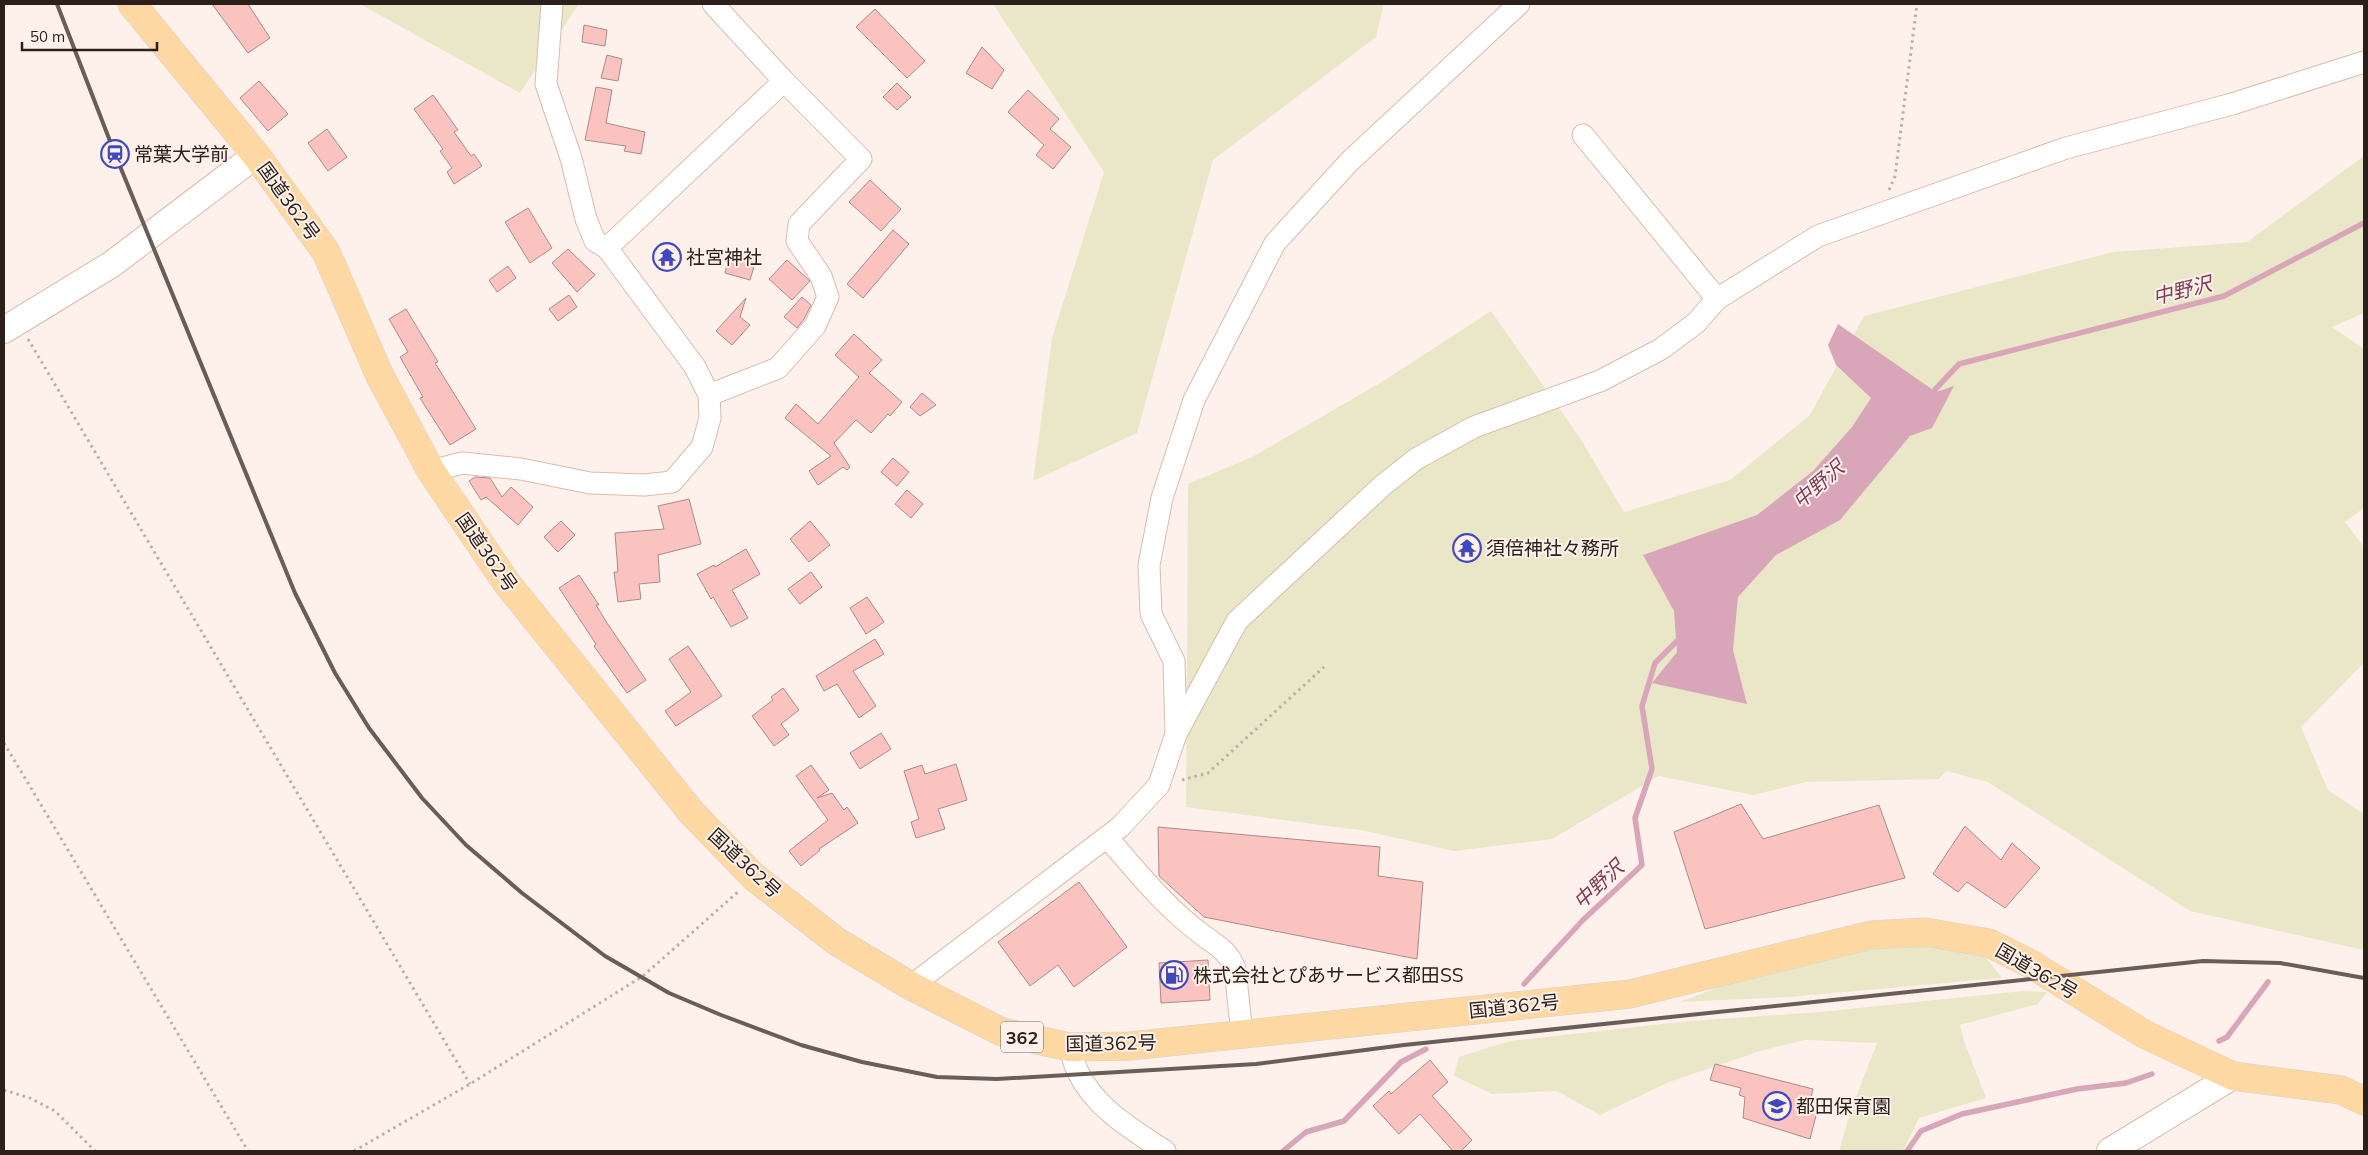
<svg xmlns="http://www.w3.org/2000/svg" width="2368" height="1155" font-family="Mulish,'Noto Sans JP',sans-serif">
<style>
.green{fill:#eae7c9}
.water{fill:#d9a6b9}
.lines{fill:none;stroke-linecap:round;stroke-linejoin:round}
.stream{stroke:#d9a6b9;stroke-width:5.5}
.building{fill:#fbc3c0;stroke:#ac8a89}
.minor-casing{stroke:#dabbab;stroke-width:23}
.tertiary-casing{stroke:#dabbab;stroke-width:28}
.trunk-casing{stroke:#d5d2d1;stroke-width:29}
.path{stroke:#bcb0aa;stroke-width:3;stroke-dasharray:2.5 4;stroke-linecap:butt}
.minor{stroke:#fff;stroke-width:21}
.tertiary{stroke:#fff;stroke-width:26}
.trunk{stroke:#fed8a2;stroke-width:28}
.rail{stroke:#685d57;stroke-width:4}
.labels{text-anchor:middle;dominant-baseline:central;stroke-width:4;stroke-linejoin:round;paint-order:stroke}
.shield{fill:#fef1eb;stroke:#6a5f59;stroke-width:1}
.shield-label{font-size:18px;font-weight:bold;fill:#2b201a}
.poi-label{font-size:19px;fill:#2b201a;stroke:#fef1eb;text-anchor:start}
.street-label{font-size:19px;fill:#2b201a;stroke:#fef1eb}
.water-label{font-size:20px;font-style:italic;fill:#7d3d58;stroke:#fef1eb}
</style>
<rect width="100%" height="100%" fill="#fef1eb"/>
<!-- green -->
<g class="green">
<path d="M 360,4 L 579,4 L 520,93 Z"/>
<path d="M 993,4 L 1384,4 L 1376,37 L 1213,160 L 1137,433 L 1033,481 L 1052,338 L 1104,172 Z"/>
<path d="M 2364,156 L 2364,313 L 2332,327 L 2364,349 L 2364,508 L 2345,522 L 2364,547 L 2364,663 L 2301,727 L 2328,790 L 2364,814 L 2364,950 L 2190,911 L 1988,782 L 1946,771 L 1939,779 L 1806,782 L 1753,795 L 1659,776 L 1552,839 L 1454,851 L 1366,831 L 1186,807 L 1188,484 L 1254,456 L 1385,380 L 1491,311 L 1580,438 L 1624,512 L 1730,480 L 1810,415 L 1864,316 L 2113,252 L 2247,242 Z"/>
<path d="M 1901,941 L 1984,955 L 2002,978 L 1789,997 L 1679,1002 L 1751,975 Z"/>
<path d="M 2022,991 L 2047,992 L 2038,1004 L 1960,1025 L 1964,1041 L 1986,1098 L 1919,1118 L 1903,1151 L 1839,1151 L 1851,1110 L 1877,1043 L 1805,1040 L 1760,1051 L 1669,1082 L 1600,1115 L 1557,1091 L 1492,1094 L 1454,1076 L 1459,1057 L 1510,1041 L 1690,1021 L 1820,1012 Z"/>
</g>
<!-- water -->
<path class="water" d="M 1838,324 L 1936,392 L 1954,386 L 1932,428 L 1910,436 L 1840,520 L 1776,555 L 1738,597 L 1733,650 L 1747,704 L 1652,683 L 1677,652 L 1674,611 L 1643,555 L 1757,515 L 1813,471 L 1852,427 L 1871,398 L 1836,365 L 1828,345 Z"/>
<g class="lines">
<!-- stream -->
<g class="stream">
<path d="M 1929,396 L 1959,364 L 2224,296 L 2364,223"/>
<path d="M 1524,984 L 1583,920 L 1642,865 L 1635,818 L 1652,769 L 1642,706 L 1655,663 L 1681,637"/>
<path d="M 2219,1041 L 2227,1037 L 2268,982"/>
<path d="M 1283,1151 L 1306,1132 L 1344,1121 L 1401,1062 L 1426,1049"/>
<path d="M 1907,1151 L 1921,1131 L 1962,1114 L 2077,1089 L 2126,1083 L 2152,1074"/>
</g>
</g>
<!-- building -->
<g class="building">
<path d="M 212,4 L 248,4 L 270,38 L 248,53 Z"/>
<path d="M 875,9 L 925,61 L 907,78 L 856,27 Z"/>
<path d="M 584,25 L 607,30 L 605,46 L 582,42 Z"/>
<path d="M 982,47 L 1004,70 L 992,89 L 966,73 Z"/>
<path d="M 607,55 L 622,59 L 618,81 L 601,78 Z"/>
<path d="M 259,81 L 288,114 L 268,131 L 240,98 Z"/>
<path d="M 897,83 L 911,97 L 897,110 L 883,97 Z"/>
<path d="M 596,87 L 612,90 L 606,123 L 645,132 L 641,154 L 624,151 L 626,146 L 585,140 Z"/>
<path d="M 1028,90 L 1059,119 L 1050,129 L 1071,147 L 1053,169 L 1036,155 L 1044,145 L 1008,112 Z"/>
<path d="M 433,95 L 458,130 L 454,132 L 471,156 L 474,154 L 482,166 L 454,184 L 447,172 L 452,168 L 440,151 L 443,149 L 414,109 Z"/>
<path d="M 327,129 L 347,157 L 328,171 L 308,143 Z"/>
<path d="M 870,180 L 901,209 L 881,231 L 849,202 Z"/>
<path d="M 528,208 L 552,248 L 530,263 L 505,222 Z"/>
<path d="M 893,230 L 909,244 L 863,298 L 847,284 Z"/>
<path d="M 568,249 L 595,275 L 577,292 L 552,263 Z"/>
<path d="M 730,253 L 756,260 L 750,280 L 725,273 Z"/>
<path d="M 787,260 L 810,281 L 792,300 L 769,279 Z"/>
<path d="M 508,266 L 516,278 L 497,292 L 489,280 Z"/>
<path d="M 569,295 L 577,307 L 558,321 L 549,309 Z"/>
<path d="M 802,297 L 811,305 L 804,319 L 797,328 L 784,317 Z"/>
<path d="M 746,298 L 740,317 L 750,325 L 732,345 L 716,331 Z"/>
<path d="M 406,309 L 438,362 L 435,363 L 476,429 L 450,445 L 420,398 L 423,397 L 400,357 L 408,352 L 389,319 Z"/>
<path d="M 854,334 L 882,360 L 869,373 L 902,402 L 890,416 L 888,414 L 871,433 L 856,420 L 834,443 L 850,467 L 847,470 L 843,467 L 818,485 L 809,471 L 831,456 L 785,418 L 796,404 L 818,424 L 859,377 L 835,355 Z"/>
<path d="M 922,393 L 936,405 L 920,416 L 910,407 Z"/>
<path d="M 893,458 L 909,472 L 897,486 L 881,472 Z"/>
<path d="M 475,477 L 490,478 L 502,497 L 511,487 L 533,507 L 518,525 L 486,497 L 481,500 L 469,481 Z"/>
<path d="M 907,490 L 923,504 L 911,518 L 895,504 Z"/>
<path d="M 689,499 L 701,544 L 658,555 L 660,582 L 639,584 L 641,599 L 618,602 L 614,572 L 618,572 L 615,533 L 664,529 L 658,506 Z"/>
<path d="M 561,521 L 575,535 L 558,552 L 544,537 Z"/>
<path d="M 810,521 L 830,545 L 809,562 L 790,539 Z"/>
<path d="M 746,549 L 760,574 L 732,590 L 748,618 L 731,627 L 713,597 L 711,599 L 697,574 L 714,565 L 715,567 Z"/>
<path d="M 811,572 L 822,587 L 800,604 L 788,589 Z"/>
<path d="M 579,575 L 599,605 L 596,605 L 607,623 L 646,680 L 627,693 L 594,646 L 596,644 L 559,588 Z"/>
<path d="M 867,597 L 884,622 L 866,634 L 850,608 Z"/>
<path d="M 875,639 L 884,654 L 853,671 L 876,706 L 859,718 L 837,684 L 824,691 L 816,676 Z"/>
<path d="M 688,646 L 722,696 L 676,726 L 665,711 L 691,692 L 669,659 Z"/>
<path d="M 783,688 L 799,710 L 781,724 L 789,735 L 774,746 L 752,716 L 773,700 L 771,697 Z"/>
<path d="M 881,733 L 891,749 L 860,769 L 850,753 Z"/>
<path d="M 956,764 L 967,800 L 938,809 L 945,829 L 916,838 L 911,822 L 919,819 L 904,771 L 922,765 L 925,774 Z"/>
<path d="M 811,765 L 829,790 L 817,798 L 832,793 L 844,810 L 847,807 L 858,823 L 819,849 L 820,850 L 801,866 L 789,851 L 828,820 L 796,776 Z"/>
<path d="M 1741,804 L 1763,839 L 1879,805 L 1905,878 L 1705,929 L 1674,832 Z"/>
<path d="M 1965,826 L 2001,860 L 2012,843 L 2040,868 L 2005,908 L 1967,882 L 1958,892 L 1933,874 Z"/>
<path d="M 1158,827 L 1380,847 L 1378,876 L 1423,882 L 1417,959 L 1204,917 L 1159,876 Z"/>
<path d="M 1079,882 L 1127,947 L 1074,987 L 1058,965 L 1030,986 L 998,942 Z"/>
<path d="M 1208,960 L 1210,1000 L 1161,1003 L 1159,963 Z"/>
<path d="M 1430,1060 L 1448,1082 L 1432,1096 L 1472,1140 L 1461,1151 L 1453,1151 L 1420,1114 L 1399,1134 L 1373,1106 L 1389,1091 L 1391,1094 Z"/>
<path d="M 1715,1064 L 1813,1089 L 1809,1105 L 1818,1108 L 1810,1139 L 1743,1118 L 1745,1097 L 1739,1095 L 1741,1088 L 1710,1080 Z"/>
</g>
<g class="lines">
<defs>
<g id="minor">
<path d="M 552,4 L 546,84 L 571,158 L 586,219 L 595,241 L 607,248"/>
<path d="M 1583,135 L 1717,299"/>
<path d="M 709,395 L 778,368 L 815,326 L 828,297 L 821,276 L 797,241 L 799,224 L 861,159 L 784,81"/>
<path d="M 431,471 L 462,463 L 521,469 L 590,483 L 644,485 L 672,482 L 702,447 L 710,418 L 709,395 L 695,367 L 607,248 L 784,81 L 713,4"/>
<path d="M 1176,734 L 1174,661 L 1151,614 L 1149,565 L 1162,498 L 1194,400 L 1275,243 L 1350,161 L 1519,4"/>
<path d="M 1107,837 C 1137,872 1166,908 1204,936 C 1218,946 1229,952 1235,969 L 1242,1035"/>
<path d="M 911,986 L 1120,827 L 1159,785 L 1176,734 L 1237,621 L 1382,486 L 1416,459 L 1474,427 L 1600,381 L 1661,349 L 1696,323 L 1717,299 L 1818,236 L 2066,148 L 2232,104 L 2364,62"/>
<path d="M 1069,1047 C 1072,1055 1074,1064 1078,1072 C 1095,1108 1133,1130 1165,1151"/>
</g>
<g id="tertiary">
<path d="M 4,330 L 112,264 L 256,155"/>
<path d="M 2110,1151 L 2233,1076"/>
</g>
<path id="trunk" d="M 132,4 L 256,155 L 326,252 L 380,376 L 431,471 L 506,582 L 692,813 L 754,877 L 836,941 L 911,986 L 1002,1032 L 1069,1047 L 1130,1046 L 1630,994 L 1871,935 L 1925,932 L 1989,943 L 2031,964 L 2144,1034 L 2233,1076 L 2341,1090 L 2364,1101"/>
</defs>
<!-- minor casing -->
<use href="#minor" class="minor-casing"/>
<!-- tertiary casing -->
<use href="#tertiary" class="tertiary-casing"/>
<!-- trunk casing -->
<use href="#trunk" class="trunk-casing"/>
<!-- path -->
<g class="path">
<path d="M 1889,190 L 1895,176 L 1917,4"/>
<path d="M 28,339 L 470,1084"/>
<path d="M 4,743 L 248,1151"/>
<path d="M 1182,780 L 1208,773 L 1324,667"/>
<path d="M 4,1090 L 30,1098 L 55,1111 L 95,1151"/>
<path d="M 354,1151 L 470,1084 L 643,976 L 739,891"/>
</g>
<!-- minor -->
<use href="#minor" class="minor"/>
<!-- tertiary -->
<use href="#tertiary" class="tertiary"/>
<!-- trunk -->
<use href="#trunk" class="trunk"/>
<!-- rail -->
<path class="rail" d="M 57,4 L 115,154 L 295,593 L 335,673 L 369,728 L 422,798 L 466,845 L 522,893 L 605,956 L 669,993 L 721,1015 L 801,1045 L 862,1062 L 937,1077 L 997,1079 L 1256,1064 L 1404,1045 L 2203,961 L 2280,963 L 2364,978"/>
</g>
<!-- icons -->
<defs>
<symbol id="station-ring" viewBox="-11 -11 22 22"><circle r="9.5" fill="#fef1eb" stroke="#4148bd" stroke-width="1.5"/><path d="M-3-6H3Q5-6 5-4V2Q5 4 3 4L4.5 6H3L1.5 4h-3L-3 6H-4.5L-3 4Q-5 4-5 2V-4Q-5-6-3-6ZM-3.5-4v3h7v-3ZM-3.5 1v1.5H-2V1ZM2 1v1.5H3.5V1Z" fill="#4148bd"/></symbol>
<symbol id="temple-ring" viewBox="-11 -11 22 22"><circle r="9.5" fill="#fef1eb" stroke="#4148bd" stroke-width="1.5"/><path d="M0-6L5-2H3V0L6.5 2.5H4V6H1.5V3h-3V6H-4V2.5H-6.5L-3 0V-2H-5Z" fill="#4148bd"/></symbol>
<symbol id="fuel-ring" viewBox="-11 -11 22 22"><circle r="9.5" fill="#fef1eb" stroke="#4148bd" stroke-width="1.5"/><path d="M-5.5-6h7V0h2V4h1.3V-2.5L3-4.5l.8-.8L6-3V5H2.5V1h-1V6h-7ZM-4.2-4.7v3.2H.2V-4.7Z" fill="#4148bd"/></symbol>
<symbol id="school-ring" viewBox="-11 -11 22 22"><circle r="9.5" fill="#fef1eb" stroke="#4148bd" stroke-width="1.5"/><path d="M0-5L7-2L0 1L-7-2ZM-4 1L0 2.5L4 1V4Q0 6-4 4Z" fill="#4148bd"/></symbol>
</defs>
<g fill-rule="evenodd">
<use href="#station-ring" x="99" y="138" width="32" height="32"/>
<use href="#temple-ring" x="651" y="241" width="32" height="32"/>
<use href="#temple-ring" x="1451" y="532" width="32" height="32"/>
<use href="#fuel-ring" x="1158" y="959" width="32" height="32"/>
<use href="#school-ring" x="1761" y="1090" width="32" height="32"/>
</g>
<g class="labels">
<!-- shield labels -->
<rect class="shield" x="1001" y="1021.5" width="42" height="31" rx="4"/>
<g class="shield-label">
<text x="1022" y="1037">362</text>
</g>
<!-- poi labels -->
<g class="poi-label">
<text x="134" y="154">常葉大学前</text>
<text x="686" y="257">社宮神社</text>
<text x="1486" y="548">須倍神社々務所</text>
<text x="1193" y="975">株式会社とぴあサービス都田SS</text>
<text x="1796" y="1106">都田保育園</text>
</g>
<!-- street labels -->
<g class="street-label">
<text transform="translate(289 201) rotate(54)">国道362号</text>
<text transform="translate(487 552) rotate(55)">国道362号</text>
<text transform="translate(745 863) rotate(43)">国道362号</text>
<text transform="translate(2037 971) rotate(30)">国道362号</text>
<text transform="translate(1514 1006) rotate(-6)">国道362号</text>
<text transform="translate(1111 1043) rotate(-1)">国道362号</text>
</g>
<!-- water labels -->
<g class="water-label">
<text transform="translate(2182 290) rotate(-14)">中野沢</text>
<text transform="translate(1818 484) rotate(-41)">中野沢</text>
<text transform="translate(1598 884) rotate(-43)">中野沢</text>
</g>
</g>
<!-- border -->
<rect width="2368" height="1155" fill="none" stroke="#2b201a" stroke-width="10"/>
<!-- scale -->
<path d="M22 42v8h135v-8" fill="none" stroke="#2b201a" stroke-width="2.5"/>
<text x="30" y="42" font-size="15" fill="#2b201a" stroke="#fef1eb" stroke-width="4" paint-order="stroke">50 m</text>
</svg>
